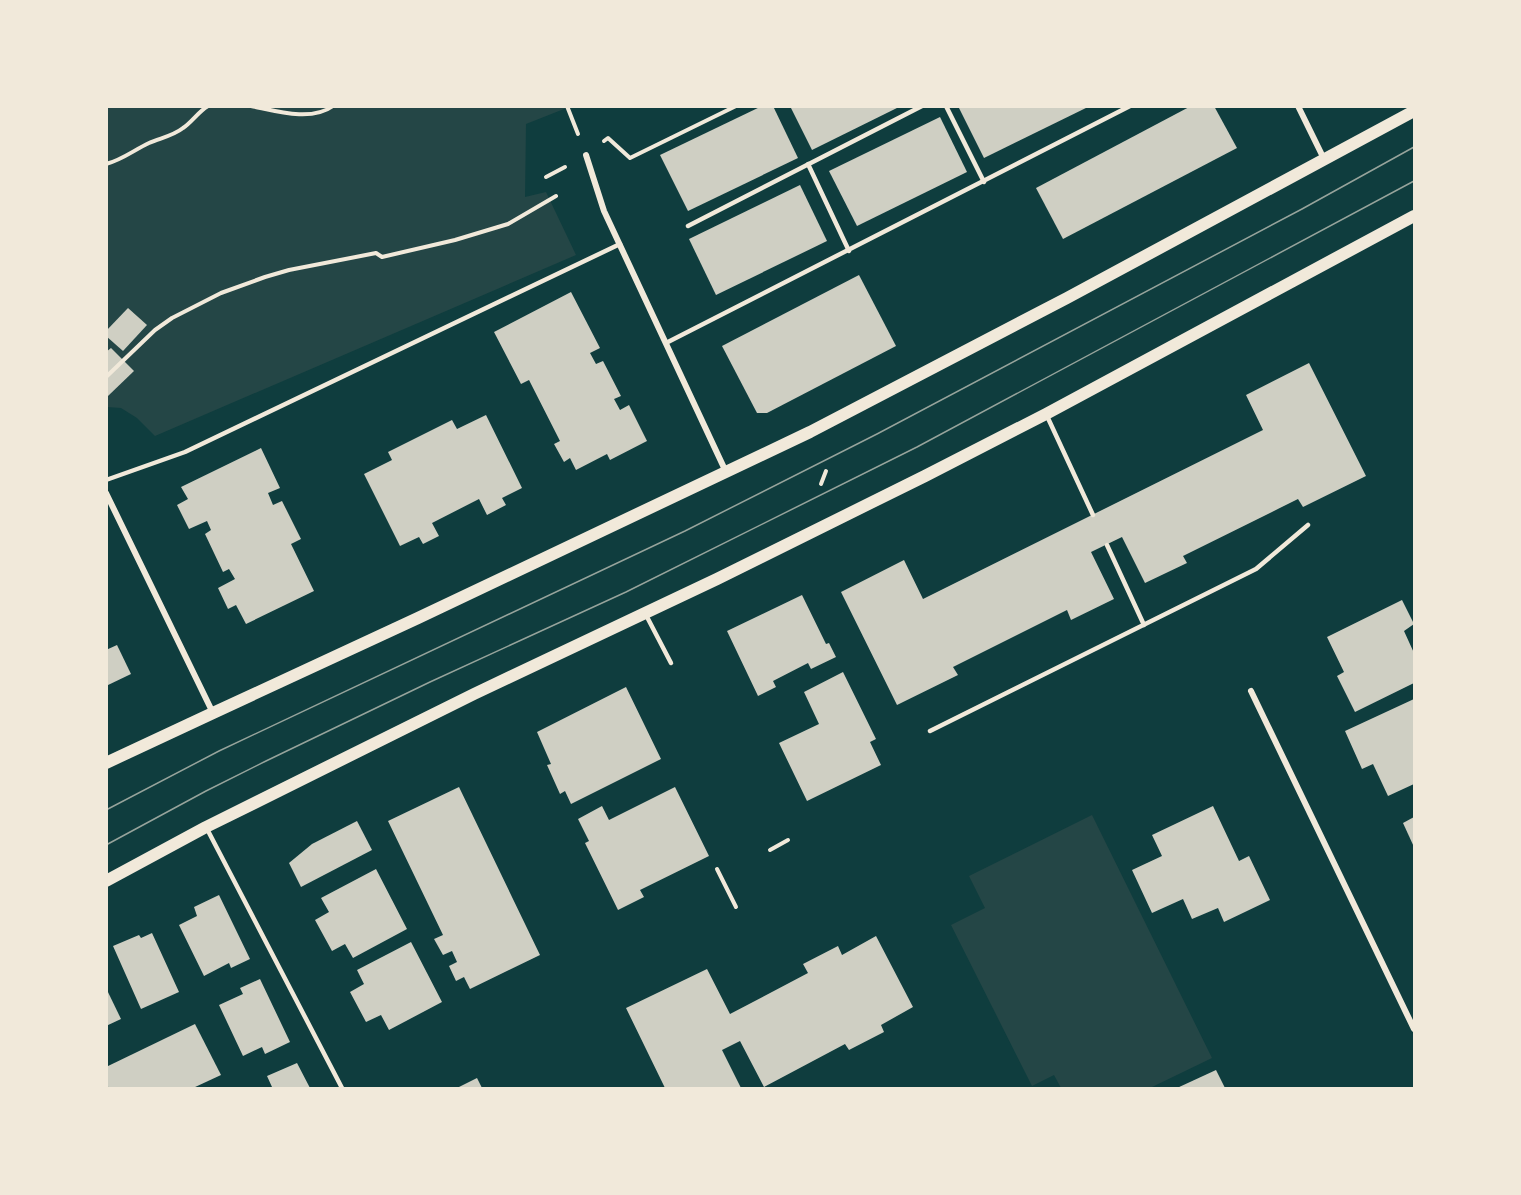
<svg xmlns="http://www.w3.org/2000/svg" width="1521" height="1195" font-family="Jost,sans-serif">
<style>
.green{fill:#244646}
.building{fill:#cfcfc3}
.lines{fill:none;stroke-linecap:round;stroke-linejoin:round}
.path{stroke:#f1e9da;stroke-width:4}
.service{stroke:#f1e9da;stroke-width:4.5}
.minor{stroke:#f1e9da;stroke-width:6}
.secondary{stroke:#f1e9da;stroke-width:12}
.tram{stroke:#97a49c;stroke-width:1.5}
</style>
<rect width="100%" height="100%" fill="#0f3d3e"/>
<!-- green -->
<g class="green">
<path d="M 106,107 L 569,107 L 526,124 L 525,197 L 546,192 L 576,255 L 155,436 L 137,418 L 121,408 L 107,407 Z"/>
<path d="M 1092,815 L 1212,1058 L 1150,1088 L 1061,1088 L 1054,1075 L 1032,1086 L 951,925 L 985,908 L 969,876 Z"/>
</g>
<!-- building -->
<g class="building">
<path d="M 762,106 L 773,106 L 798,158 L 688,211 L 660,155 Z"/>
<path d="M 790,106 L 901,106 L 812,150 Z"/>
<path d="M 958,106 L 1090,106 L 984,158 Z"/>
<path d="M 1191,106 L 1214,106 L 1237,148 L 1063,239 L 1036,188 Z"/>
<path d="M 940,117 L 967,172 L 857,226 L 829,171 Z"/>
<path d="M 800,185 L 827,241 L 716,295 L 689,239 Z"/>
<path d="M 859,275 L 896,346 L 767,413 L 757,413 L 722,346 Z"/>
<path d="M 571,292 L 600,348 L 590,353 L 596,364 L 603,361 L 621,396 L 614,399 L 620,410 L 629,405 L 647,441 L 610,460 L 607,454 L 576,470 L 570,458 L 564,462 L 554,444 L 560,441 L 529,380 L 521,384 L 494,332 Z"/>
<path d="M 128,308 L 147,325 L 123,351 L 106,336 L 106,331 Z"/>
<path d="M 111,348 L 134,371 L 108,396 L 106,394 L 106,352 Z"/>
<path d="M 1309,363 L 1366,476 L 1303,507 L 1298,499 L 1183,556 L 1187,563 L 1145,583 L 1122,537 L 1091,552 L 1114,599 L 1071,620 L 1067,610 L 953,667 L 958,675 L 897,705 L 841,592 L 904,560 L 923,599 L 1263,430 L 1246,395 Z"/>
<path d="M 486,415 L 522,488 L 502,498 L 506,505 L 487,515 L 479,499 L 432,523 L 439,536 L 423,544 L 419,537 L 400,546 L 364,474 L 392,460 L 388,452 L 452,420 L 457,429 Z"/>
<path d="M 261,448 L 280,488 L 268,493 L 273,505 L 282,501 L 301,539 L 291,544 L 314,591 L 246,624 L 236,605 L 228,609 L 218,588 L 235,579 L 229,569 L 223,572 L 205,534 L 211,530 L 207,521 L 189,529 L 177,505 L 188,499 L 181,487 Z"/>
<path d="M 802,595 L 826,644 L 829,643 L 836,657 L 811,669 L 808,663 L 773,681 L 776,687 L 758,696 L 727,631 Z"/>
<path d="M 1402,600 L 1414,624 L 1404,631 L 1414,653 L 1414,683 L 1355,712 L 1337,676 L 1344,672 L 1327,637 Z"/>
<path d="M 117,645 L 131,674 L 106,686 L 106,650 Z"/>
<path d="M 843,672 L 876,739 L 870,742 L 881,765 L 807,801 L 779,743 L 819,724 L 804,692 Z"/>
<path d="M 626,687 L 661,759 L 571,804 L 565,791 L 560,794 L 547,765 L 551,764 L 537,732 Z"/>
<path d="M 1414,699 L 1414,784 L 1388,796 L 1373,764 L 1362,769 L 1345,731 Z"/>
<path d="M 459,787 L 540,955 L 470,989 L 464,977 L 456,981 L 449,966 L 457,962 L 452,951 L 443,955 L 434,939 L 443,935 L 388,821 Z"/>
<path d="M 675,787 L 709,856 L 640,890 L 644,897 L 618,910 L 585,843 L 589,841 L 578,819 L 602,806 L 609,820 Z"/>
<path d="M 1213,806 L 1239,861 L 1249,856 L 1270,900 L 1224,922 L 1218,908 L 1192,919 L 1183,899 L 1152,913 L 1132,870 L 1162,856 L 1152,835 Z"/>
<path d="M 1414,817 L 1414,847 L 1403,823 Z"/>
<path d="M 357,821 L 372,850 L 301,887 L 289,863 L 312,844 Z"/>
<path d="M 376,869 L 407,929 L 353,958 L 345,944 L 332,951 L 315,920 L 329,912 L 321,898 Z"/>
<path d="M 219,895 L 250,959 L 231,968 L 229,963 L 204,976 L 179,925 L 197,916 L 194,907 Z"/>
<path d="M 152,933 L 179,992 L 141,1009 L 113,946 L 139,935 L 141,938 Z"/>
<path d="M 876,936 L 913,1007 L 881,1025 L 884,1032 L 849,1050 L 845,1044 L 764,1087 L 740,1041 L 722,1050 L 741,1088 L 665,1088 L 626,1008 L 707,969 L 730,1014 L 808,973 L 803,964 L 838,946 L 842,955 Z"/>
<path d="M 411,942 L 442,1002 L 389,1030 L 381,1015 L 366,1022 L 350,992 L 364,984 L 357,970 Z"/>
<path d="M 260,979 L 290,1042 L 265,1054 L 262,1047 L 243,1056 L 219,1005 L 243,994 L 240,988 Z"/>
<path d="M 106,988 L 121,1019 L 106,1026 Z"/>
<path d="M 195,1024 L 221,1075 L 193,1088 L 109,1088 L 106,1084 L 106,1067 Z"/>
<path d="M 297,1063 L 310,1088 L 268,1088 L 272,1087 L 267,1076 Z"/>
<path d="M 1216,1070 L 1225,1088 L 1177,1088 Z"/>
<path d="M 477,1078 L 482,1088 L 457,1088 Z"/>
</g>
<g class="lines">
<!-- path -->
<g class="path">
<path d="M 251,106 C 276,111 311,122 333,106"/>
<path d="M 502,106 L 506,106"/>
<path d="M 567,106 L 578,134"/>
<path d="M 106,107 L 107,106"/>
<path d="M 604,141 L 608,138 L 630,158 L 736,106"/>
<path d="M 106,164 C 122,160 134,150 149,143 C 160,138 173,136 183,128 C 192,122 198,112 208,106"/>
<path d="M 546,177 L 565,167"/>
<path d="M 106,377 L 155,330 L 172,318 L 221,293 L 265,277 L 289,270 L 376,253 L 382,257 L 455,240 L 508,224 L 556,196"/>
<path d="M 821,484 L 826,471"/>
<path d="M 770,850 L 788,840"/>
<path d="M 717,869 L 736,907"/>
</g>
<!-- service -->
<g class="service">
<path d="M 946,106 L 984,182"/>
<path d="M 808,164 L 849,251"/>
<path d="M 688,226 L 922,106"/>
<path d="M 666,343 L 1130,106"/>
<path d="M 1047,416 L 1093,515"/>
<path d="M 106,480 L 185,452 L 620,244"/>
<path d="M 1107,545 L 1144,625"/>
<path d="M 646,615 L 671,663"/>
<path d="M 930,731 L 1256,569 L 1308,525"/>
<path d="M 206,827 L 342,1088"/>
</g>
<!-- minor -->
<g class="minor">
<path d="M 1298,106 L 1324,159"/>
<path d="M 586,155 L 604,211 L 726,472"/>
<path d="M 106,493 L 213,713"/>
<path d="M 1251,691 L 1414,1029"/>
</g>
<!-- secondary -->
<g class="secondary">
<path d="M 106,763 L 213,713 L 418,618 L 810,432 L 1067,298 L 1414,111"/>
<path d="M 106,881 L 206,827 L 474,694 L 717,579 L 925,476 L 1046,414 L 1414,216"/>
</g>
<!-- tram -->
<g class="tram">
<path d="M 106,810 L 219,751 L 685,531 L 877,434 L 1302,209 L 1414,147"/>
<path d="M 106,845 L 206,791 L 266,761 L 430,682 L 626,592 L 917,447 L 1414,181"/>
</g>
</g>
<!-- border -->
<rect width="1521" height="1195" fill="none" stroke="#f1e9da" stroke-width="216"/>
</svg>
